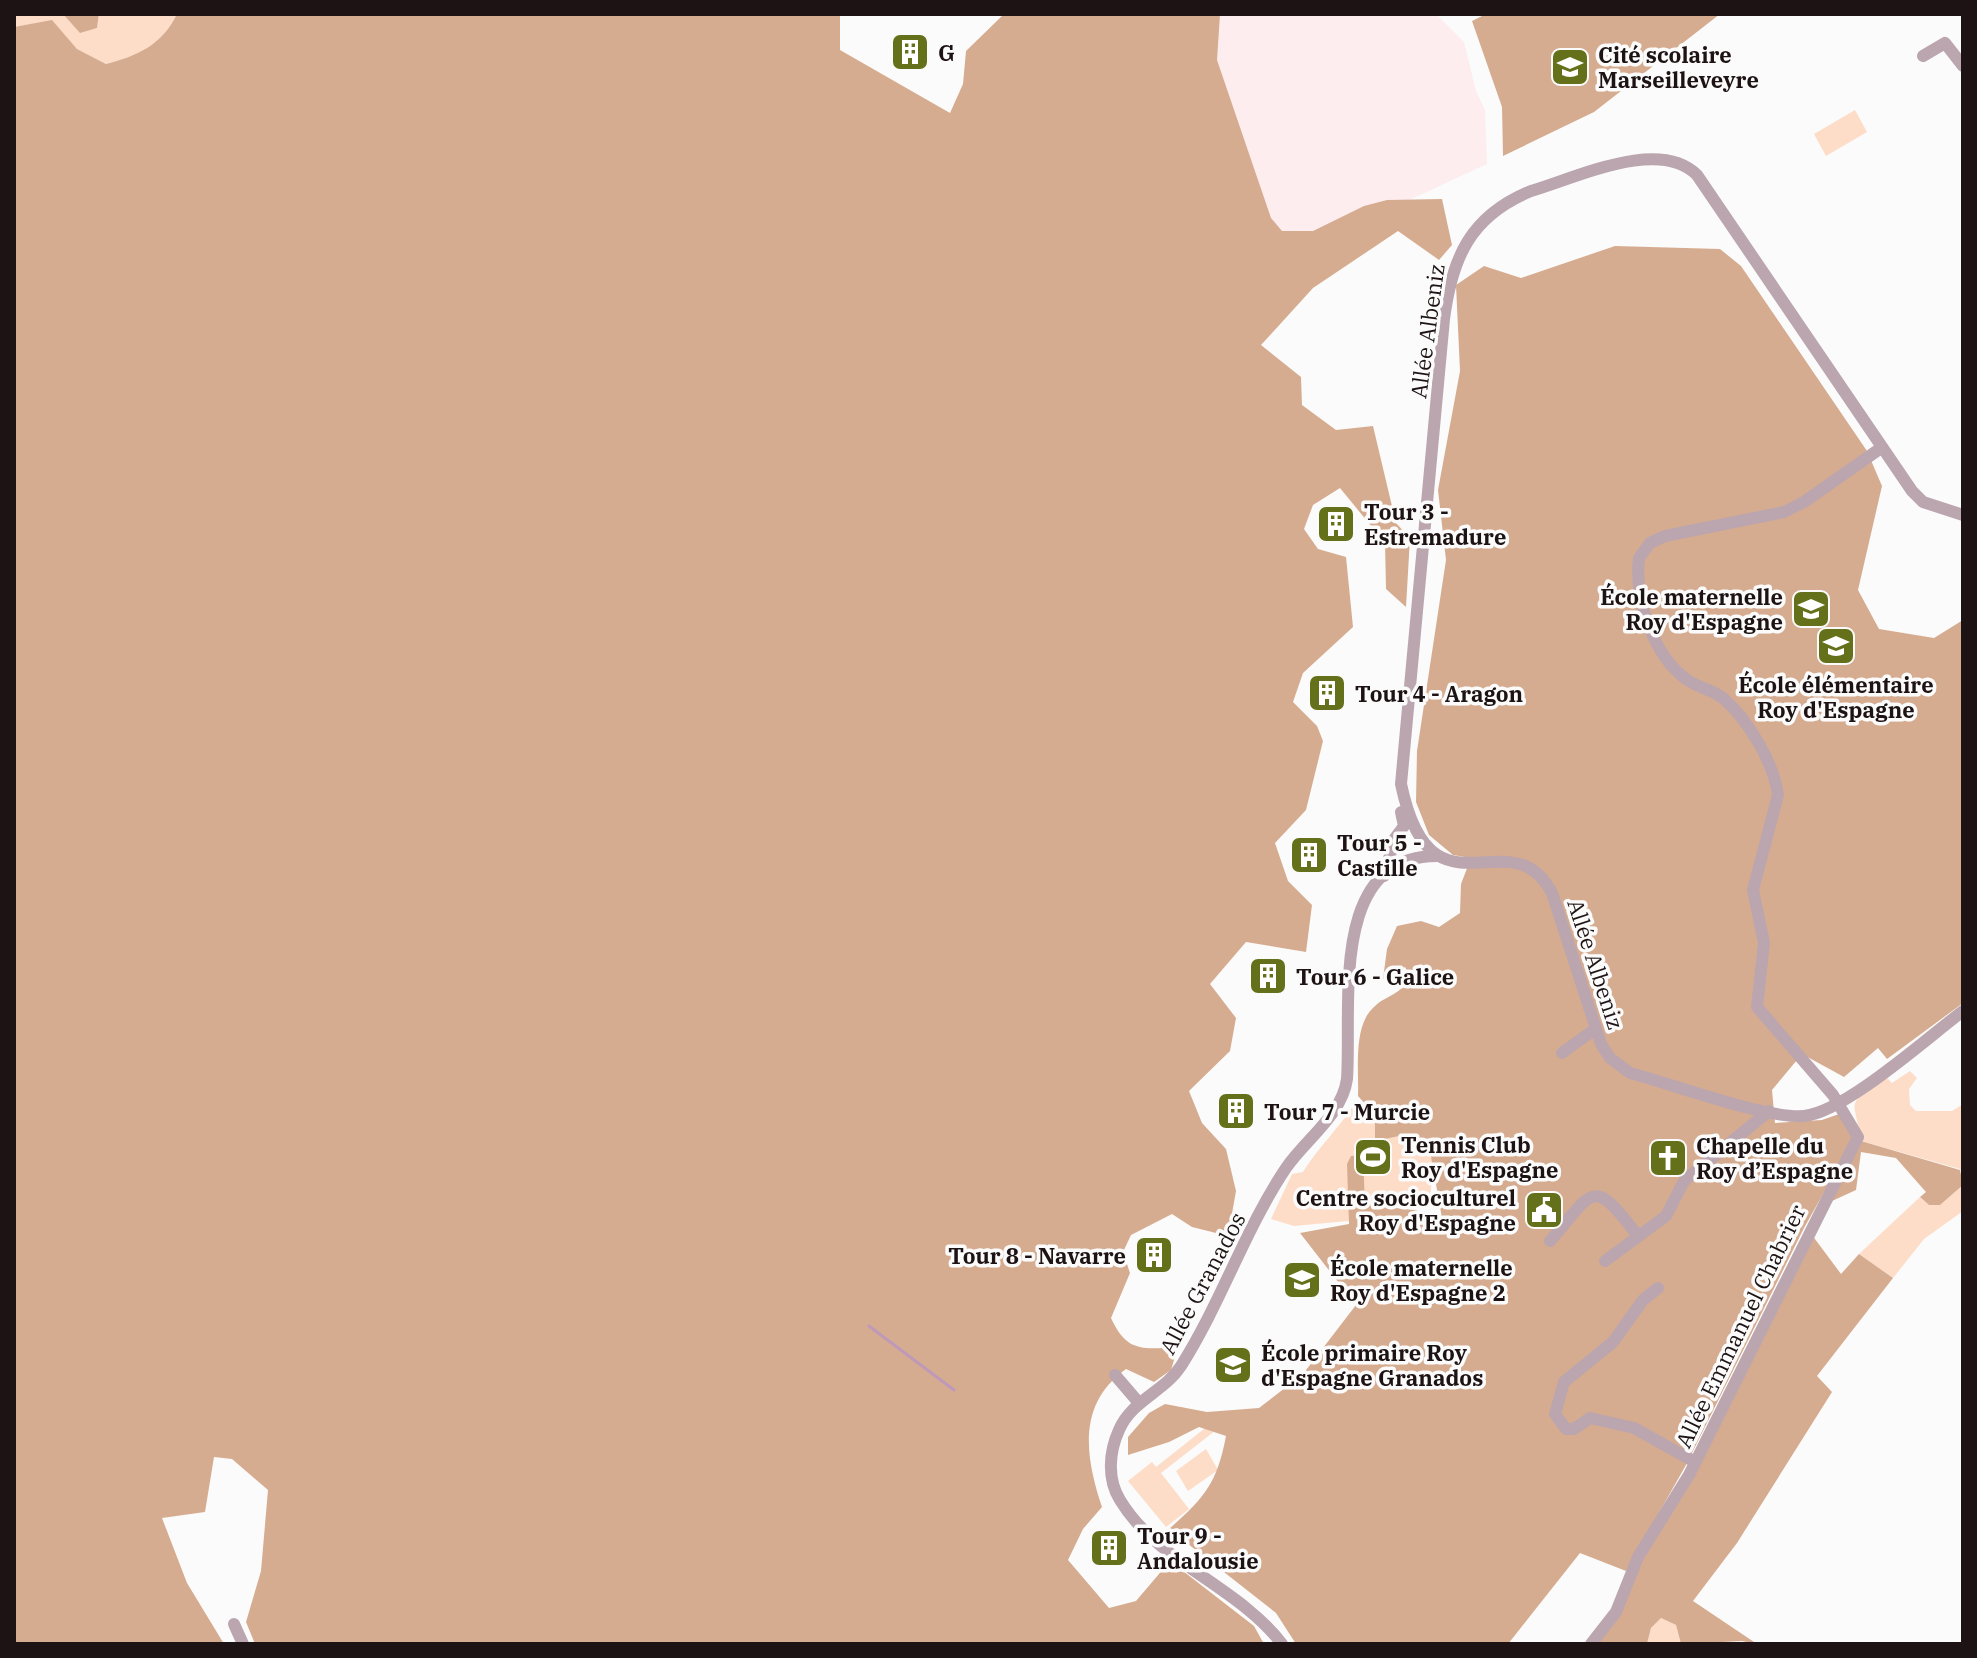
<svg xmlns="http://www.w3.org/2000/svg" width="1977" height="1658" font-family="'IBM Plex Serif',serif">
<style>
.built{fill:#feedee}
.green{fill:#fdddc8}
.forest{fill:#d6ac90}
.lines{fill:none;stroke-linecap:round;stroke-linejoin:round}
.stream{stroke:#bf99ba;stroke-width:3}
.minor{stroke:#bba5ae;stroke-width:12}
.labels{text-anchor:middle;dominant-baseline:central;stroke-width:7;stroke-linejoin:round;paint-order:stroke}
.poi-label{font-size:22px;font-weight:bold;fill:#1e1314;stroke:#fbfbfb;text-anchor:start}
.street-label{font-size:22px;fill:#1e1314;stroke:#fbfbfb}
</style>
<rect width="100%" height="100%" fill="#fbfbfb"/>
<!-- built -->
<path class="built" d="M 1144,14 L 1436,14 L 1464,42 L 1476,91 L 1485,110 L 1487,164 L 1308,247 L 989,239 Z"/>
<!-- green -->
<g class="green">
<path d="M 14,14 L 63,14 L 80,32 L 97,28 L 99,14 L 177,14 C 162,45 137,56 106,64 L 77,49 L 52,21 L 14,27 Z"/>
<path d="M 1855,110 L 1867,132 L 1826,156 L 1814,134 Z"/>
<path d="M 1910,1071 L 1917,1078 L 1909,1089 L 1910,1105 L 1916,1111 L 1952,1111 L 1963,1104 L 1963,1175 L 1960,1169 L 1861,1141 C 1854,1094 1844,1109 1886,1077 L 1892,1083 Z"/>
<path d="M 1352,1108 L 1436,1116 L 1430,1205 L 1374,1204 L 1348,1221 L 1294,1226 L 1271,1219 L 1292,1174 L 1303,1172 C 1318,1148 1336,1131 1352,1108 Z"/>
<path d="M 1963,1185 L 1963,1211 L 1924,1239 L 1893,1278 L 1859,1254 L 1920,1197 L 1929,1205 L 1940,1205 Z"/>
<path d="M 1214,1421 L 1220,1427 L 1161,1473 L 1189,1509 L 1166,1527 L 1128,1481 L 1152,1462 L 1156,1467 Z"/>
<path d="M 1206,1449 L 1218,1470 L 1188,1491 L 1176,1471 Z"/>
<path d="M 1661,1618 L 1676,1625 L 1681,1644 L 1647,1644 L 1651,1628 Z"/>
</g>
<!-- forest -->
<g class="forest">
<path d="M 63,14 L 99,14 L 97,28 L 80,33 Z"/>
<path d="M 177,14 L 840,14 L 840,50 L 950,113 L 963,84 L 966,51 L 1004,14 L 1220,14 L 1217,60 L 1271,218 L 1282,231 L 1313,231 L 1364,206 L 1387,200 L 1442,199 L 1452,245 L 1439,260 L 1398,231 L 1313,288 L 1261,345 L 1301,377 L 1302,405 L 1336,430 L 1373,426 L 1396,523 L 1410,538 L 1406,607 L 1386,589 L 1385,543 L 1340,488 L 1313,505 L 1304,529 L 1318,549 L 1346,557 L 1353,627 L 1303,673 L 1293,702 L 1317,726 L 1323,741 L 1306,810 L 1275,843 L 1288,881 L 1312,905 L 1306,952 L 1246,942 L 1210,984 L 1236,1018 L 1230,1051 L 1189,1091 L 1202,1123 L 1226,1149 L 1236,1191 L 1228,1236 L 1192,1227 L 1172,1214 L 1131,1235 L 1123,1252 L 1130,1273 L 1111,1318 C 1127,1353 1143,1349 1178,1347 L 1171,1370 L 1154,1382 L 1126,1369 C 1077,1404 1085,1456 1102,1507 L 1083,1529 L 1068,1560 L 1109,1608 L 1136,1601 L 1170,1561 L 1254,1626 L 1264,1644 L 255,1644 L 246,1622 L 261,1571 L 268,1490 L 232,1459 L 214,1457 L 205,1512 L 162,1518 L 187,1583 L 224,1644 L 14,1644 L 14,27 L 52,20 L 77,49 L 106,64 C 137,56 162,45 177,14 Z"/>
<path d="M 1486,14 L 1720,14 L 1594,112 L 1503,156 L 1502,107 L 1472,21 Z"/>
<path d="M 1615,246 L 1720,249 L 1741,266 L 1867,451 L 1882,486 L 1858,590 L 1879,629 L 1934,638 L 1963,620 L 1963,1003 L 1887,1059 L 1878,1048 L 1844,1077 L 1802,1054 L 1772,1090 L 1775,1123 L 1822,1120 L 1842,1113 L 1852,1136 L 1851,1144 L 1804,1228 L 1686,1465 L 1626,1571 L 1580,1553 L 1508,1644 L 1296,1644 L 1276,1613 L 1169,1529 C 1204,1498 1217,1484 1226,1436 L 1199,1427 L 1169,1442 L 1128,1455 L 1128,1437 L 1149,1413 L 1165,1404 L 1207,1412 L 1259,1408 L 1303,1374 L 1356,1305 L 1300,1233 L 1349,1224 L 1347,1164 L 1351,1156 L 1363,1155 L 1365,1205 L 1416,1210 L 1433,1220 L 1442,1218 L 1430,1151 L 1399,1136 L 1375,1141 L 1375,1115 L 1358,1096 C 1359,1072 1353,1028 1372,1009 C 1386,994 1395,999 1411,978 L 1405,967 L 1383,979 L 1387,949 L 1397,926 L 1421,921 L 1439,927 L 1460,913 L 1461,884 L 1471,858 L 1453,855 L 1429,835 L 1416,802 L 1417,751 L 1446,560 L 1438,490 L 1460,371 L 1456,285 L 1484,266 L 1521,278 Z"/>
<path d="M 1861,1141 L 1960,1170 L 1963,1185 L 1940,1205 L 1929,1205 L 1920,1197 L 1926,1192 L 1896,1158 L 1861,1152 L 1856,1190 L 1832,1201 Z"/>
<path d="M 1812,1235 L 1841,1274 L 1859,1254 L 1893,1278 L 1817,1376 L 1832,1392 L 1737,1543 L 1693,1601 L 1757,1644 L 1742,1641 L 1681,1644 L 1676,1625 L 1661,1618 L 1651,1628 L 1647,1644 L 1594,1644 Z"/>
</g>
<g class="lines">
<!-- stream -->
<path class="stream" d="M 869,1326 L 954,1390"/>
<!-- minor -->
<g class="minor">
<path d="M 1923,56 L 1945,43 L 1963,66"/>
<path d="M 1963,515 L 1923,502 L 1912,491 L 1697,175 C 1659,137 1576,178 1531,191 C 1470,216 1452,258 1444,319 L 1401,784 C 1431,928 1511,814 1552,893 L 1601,1044 L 1610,1058 L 1630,1073 C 1673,1084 1765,1119 1804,1116 C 1845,1112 1927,1038 1963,1011"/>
<path d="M 1384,876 L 1395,838 L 1404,826 L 1401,812"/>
<path d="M 1562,1053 L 1595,1029"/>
<path d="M 1550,1241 C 1595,1189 1592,1176 1638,1236"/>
<path d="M 1605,1261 L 1666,1216 L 1684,1181 L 1769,1111"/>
<path d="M 1658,1288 L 1643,1300 L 1613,1342 L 1564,1382 L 1555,1414 L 1566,1429 L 1574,1429 L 1590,1418 L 1634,1428 L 1695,1462"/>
<path d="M 1115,1375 L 1139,1403"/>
<path d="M 234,1624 L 243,1644"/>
<path d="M 1282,1644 C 1238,1586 1158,1563 1120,1500 C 1107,1479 1109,1452 1119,1430 C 1132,1400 1164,1392 1181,1366 C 1221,1303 1245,1229 1286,1168 C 1306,1139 1342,1115 1347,1079 C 1352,1006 1328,856 1437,856"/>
<path d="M 1591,1644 L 1616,1612 L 1638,1557 L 1689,1475 L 1858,1137 L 1833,1095 L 1757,1007 L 1764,943 L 1753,890 L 1778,795 C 1774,763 1748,720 1724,699 C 1714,690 1698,688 1686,679 C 1653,655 1634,598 1639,558 L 1650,543 L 1665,536 L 1784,512 L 1804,502 L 1881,448"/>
</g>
</g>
<!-- icons -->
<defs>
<symbol id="building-square" viewBox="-11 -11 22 22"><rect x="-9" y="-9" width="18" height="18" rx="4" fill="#65701a" stroke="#fbfbfb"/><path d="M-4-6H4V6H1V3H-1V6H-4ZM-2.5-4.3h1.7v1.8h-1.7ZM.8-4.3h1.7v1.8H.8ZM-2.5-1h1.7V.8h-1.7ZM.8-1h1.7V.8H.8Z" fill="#fff"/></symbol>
<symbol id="school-square" viewBox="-11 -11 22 22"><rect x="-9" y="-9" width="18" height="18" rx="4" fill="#65701a" stroke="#fbfbfb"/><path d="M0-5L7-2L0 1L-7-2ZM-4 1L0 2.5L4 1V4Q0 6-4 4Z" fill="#fff"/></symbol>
<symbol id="stadium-square" viewBox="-11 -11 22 22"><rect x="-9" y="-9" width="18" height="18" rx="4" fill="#65701a" stroke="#fbfbfb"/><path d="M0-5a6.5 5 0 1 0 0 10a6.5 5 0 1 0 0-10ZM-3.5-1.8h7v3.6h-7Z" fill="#fff"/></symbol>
<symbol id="church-square" viewBox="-11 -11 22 22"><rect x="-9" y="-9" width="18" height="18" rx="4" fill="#65701a" stroke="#fbfbfb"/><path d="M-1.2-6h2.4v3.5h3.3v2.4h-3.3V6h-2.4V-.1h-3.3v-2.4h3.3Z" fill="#fff"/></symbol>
<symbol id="civic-square" viewBox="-11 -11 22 22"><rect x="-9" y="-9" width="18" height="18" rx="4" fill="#65701a" stroke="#fbfbfb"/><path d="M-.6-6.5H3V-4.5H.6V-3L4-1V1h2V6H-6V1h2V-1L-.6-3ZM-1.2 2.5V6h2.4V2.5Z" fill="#fff"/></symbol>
</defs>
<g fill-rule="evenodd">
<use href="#building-square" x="888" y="30" width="44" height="44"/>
<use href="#school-square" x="1548" y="45" width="44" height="44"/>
<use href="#building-square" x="1314" y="502" width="44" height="44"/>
<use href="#school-square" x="1789" y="587" width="44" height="44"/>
<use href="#school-square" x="1814" y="624" width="44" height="44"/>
<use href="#building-square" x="1305" y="671" width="44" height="44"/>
<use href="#building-square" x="1287" y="833" width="44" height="44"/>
<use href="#building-square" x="1246" y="954" width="44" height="44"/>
<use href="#building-square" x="1214" y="1089" width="44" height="44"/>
<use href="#stadium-square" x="1351" y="1135" width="44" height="44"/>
<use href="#church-square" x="1646" y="1136" width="44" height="44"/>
<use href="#civic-square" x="1522" y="1188" width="44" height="44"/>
<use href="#building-square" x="1132" y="1233" width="44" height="44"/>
<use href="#school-square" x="1280" y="1258" width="44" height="44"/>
<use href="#school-square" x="1211" y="1343" width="44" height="44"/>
<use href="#building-square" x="1087" y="1526" width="44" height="44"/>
</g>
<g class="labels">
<!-- poi labels -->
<g class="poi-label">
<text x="938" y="52">G</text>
<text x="1598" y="54">Cité scolaire<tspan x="1598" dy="25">Marseilleveyre</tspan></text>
<text x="1364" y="511">Tour 3 -<tspan x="1364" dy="25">Estremadure</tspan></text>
<text x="1783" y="596" text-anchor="end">École maternelle<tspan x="1783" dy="25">Roy d'Espagne</tspan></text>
<text x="1836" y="684" text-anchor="middle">École élémentaire<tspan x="1836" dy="25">Roy d'Espagne</tspan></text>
<text x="1355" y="693">Tour 4 - Aragon</text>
<text x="1337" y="842">Tour 5 -<tspan x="1337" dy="25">Castille</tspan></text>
<text x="1296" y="976">Tour 6 - Galice</text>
<text x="1264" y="1111">Tour 7 - Murcie</text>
<text x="1401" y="1144">Tennis Club<tspan x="1401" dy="25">Roy d'Espagne</tspan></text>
<text x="1696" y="1145">Chapelle du<tspan x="1696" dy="25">Roy d’Espagne</tspan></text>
<text x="1516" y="1197" text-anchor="end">Centre socioculturel<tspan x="1516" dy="25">Roy d'Espagne</tspan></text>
<text x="1126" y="1255" text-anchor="end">Tour 8 - Navarre</text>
<text x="1330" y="1267">École maternelle<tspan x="1330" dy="25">Roy d'Espagne 2</tspan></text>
<text x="1261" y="1352">École primaire Roy<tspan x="1261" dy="25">d'Espagne Granados</tspan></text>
<text x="1137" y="1535">Tour 9 -<tspan x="1137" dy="25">Andalousie</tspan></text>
</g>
<!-- street labels -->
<g class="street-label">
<text transform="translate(1427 331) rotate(-82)">Allée Albeniz</text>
<text transform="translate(1596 964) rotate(72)">Allée Albeniz</text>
<text transform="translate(1202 1283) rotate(-62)">Allée Granados</text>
<text transform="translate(1740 1326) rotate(-64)">Allée Emmanuel Chabrier</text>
</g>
</g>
<!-- border -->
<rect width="1977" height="1658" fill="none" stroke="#1e1314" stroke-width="32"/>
</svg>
